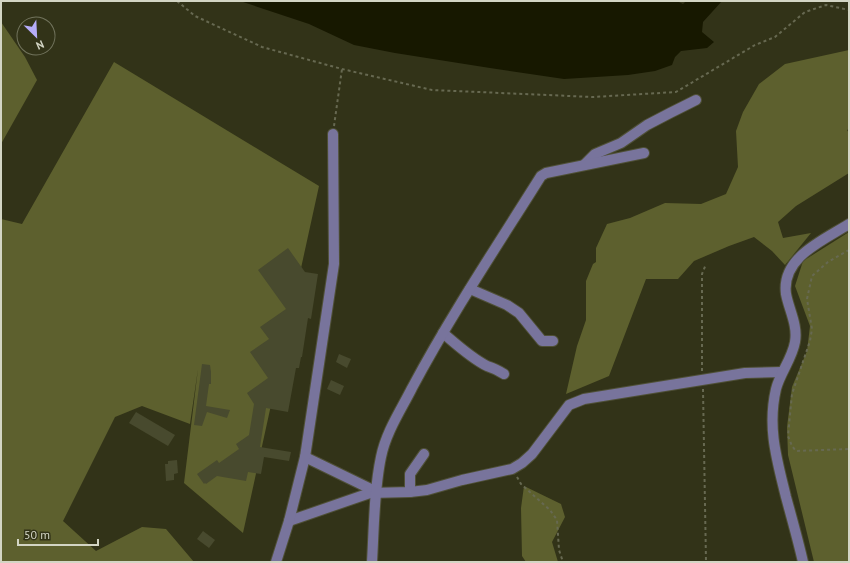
<svg xmlns="http://www.w3.org/2000/svg" width="850" height="563" font-family="'PT Sans',sans-serif">
<style>
.green{fill:#5d602e}
.water{fill:#171800}
.building{fill:#484a2e}
.lines{fill:none;stroke-linecap:round;stroke-linejoin:round}
.minor-casing{stroke:#4f5037;stroke-width:12}
.path{stroke:#676951;stroke-width:2;stroke-dasharray:3 3;stroke-linecap:butt}
.minor{stroke:#78749c;stroke-width:10}
</style>
<rect width="100%" height="100%" fill="#323318"/>
<!-- green -->
<g class="green">
<path d="M 1,22 L 25,57 L 37,80 L 1,144 Z"/>
<path d="M 849,50 L 849,129 L 847,130 L 849,133 L 849,173 L 796,206 L 778,222 L 783,238 L 811,233 L 785,265 L 772,251 L 754,237 L 729,246 L 694,261 L 678,279 L 646,279 L 609,376 L 566,394 L 577,346 L 586,320 L 586,281 L 593,264 L 596,262 L 596,248 L 607,224 L 630,218 L 665,203 L 701,204 L 726,194 L 738,167 L 736,131 L 743,112 L 759,84 L 785,64 Z"/>
<path d="M 114,62 L 319,186 L 243,533 L 184,483 L 198,369 L 190,424 L 142,406 L 115,417 L 63,521 L 96,551 L 142,527 L 166,529 L 194,562 L 1,562 L 1,219 L 22,224 Z"/>
<path d="M 849,232 L 849,562 L 814,562 L 788,455 L 787,427 L 792,387 L 807,351 L 810,326 L 795,286 L 803,261 Z"/>
<path d="M 524,486 L 561,504 L 565,517 L 552,542 L 558,562 L 526,562 L 522,556 L 521,508 Z"/>
</g>
<!-- water -->
<path class="water" d="M 240,1 L 677,1 L 683,4 L 686,1 L 722,1 L 703,22 L 702,32 L 714,42 L 707,48 L 681,51 L 675,57 L 672,65 L 655,71 L 628,75 L 564,79 L 490,68 L 395,53 L 354,45 L 309,24 Z"/>
<!-- building -->
<g class="building">
<path d="M 288,248 L 305,272 L 318,274 L 311,319 L 308,318 L 302,357 L 301,357 L 299,368 L 296,368 L 288,412 L 266,408 L 260,447 L 291,452 L 289,461 L 264,457 L 261,474 L 248,472 L 246,481 L 217,476 L 206,484 L 205,483 L 204,484 L 197,474 L 217,460 L 219,463 L 239,449 L 236,444 L 249,435 L 254,404 L 247,393 L 268,378 L 250,352 L 269,339 L 260,327 L 286,309 L 258,270 Z"/>
<path d="M 339,354 L 351,359 L 347,368 L 336,362 Z"/>
<path d="M 202,364 L 210,365 L 211,372 L 211,384 L 209,384 L 206,406 L 230,410 L 227,418 L 207,412 L 202,426 L 194,425 Z"/>
<path d="M 331,380 L 344,386 L 340,395 L 327,389 Z"/>
<path d="M 136,412 L 175,435 L 168,446 L 129,423 Z"/>
<path d="M 177,460 L 178,473 L 174,474 L 174,480 L 166,481 L 165,464 L 168,464 L 168,461 Z"/>
<path d="M 203,531 L 215,540 L 209,548 L 197,539 Z"/>
</g>
<g class="lines">
<defs>
<g id="minor">
<path d="M 584,165 L 595,154 L 621,143 L 647,125 L 670,113 L 696,100"/>
<path d="M 470,289 L 507,305 L 519,313 L 542,341 L 553,341"/>
<path d="M 443,333 C 456,344 471,358 487,366 C 493,368 498,370 504,374"/>
<path d="M 305,457 L 377,492"/>
<path d="M 410,492 L 410,474 L 424,454"/>
<path d="M 289,521 L 370,493 L 410,492 L 427,490 L 462,480 L 512,469 L 522,463 L 532,454 L 569,405 L 584,399 L 745,373 L 782,372"/>
<path d="M 276,562 L 289,521 L 305,457 L 334,264 L 333,134"/>
<path d="M 372,562 C 374,528 374,490 381,457 C 386,432 401,410 412,388 C 451,315 497,246 541,176 L 546,173 L 644,153"/>
<path d="M 803,562 C 798,540 792,519 786,497 C 777,460 767,428 776,389 C 780,373 792,359 795,342 C 798,325 789,310 786,294 C 781,257 824,240 849,224"/>
</g>
</defs>
<!-- minor casing -->
<use href="#minor" class="minor-casing"/>
<!-- path -->
<g class="path">
<path d="M 177,1 L 195,16 L 262,47 L 342,69 L 432,90 L 593,97 L 676,92 L 755,45 L 775,37 L 805,12 L 826,5 L 849,10"/>
<path d="M 334,126 L 342,69"/>
<path d="M 849,250 L 828,262 L 812,276 L 807,299 L 812,329 L 810,341 L 792,394 L 788,436 L 792,446 L 796,451 L 849,449"/>
<path d="M 702,371 L 702,274 L 706,264"/>
<path d="M 703,389 L 706,562"/>
<path d="M 517,477 L 521,484 L 550,510 L 557,520 L 559,550 L 563,562"/>
</g>
<!-- minor -->
<use href="#minor" class="minor"/>
</g>
<!-- border -->
<rect width="850" height="563" fill="none" stroke="#d3d5c4" stroke-width="4"/>
<!-- north arrow -->
<g transform="translate(36 36) rotate(156)"><circle r="19" fill="#323318" stroke="#72745d"/>
<path d="M0-3L7 15L0 10L-7 15Z" fill="#b5acf8"/>
<text y="-6" font-size="11" font-weight="bold" text-anchor="middle" fill="#d3d5c4">N</text>
</g>
<!-- scale -->
<path d="M18 539v6h80v-6" fill="none" stroke="#d3d5c4" stroke-width="2"/>
<text x="24" y="539" font-size="12" fill="#d3d5c4" stroke="#323318" stroke-width="3" paint-order="stroke">50 m</text>
</svg>
